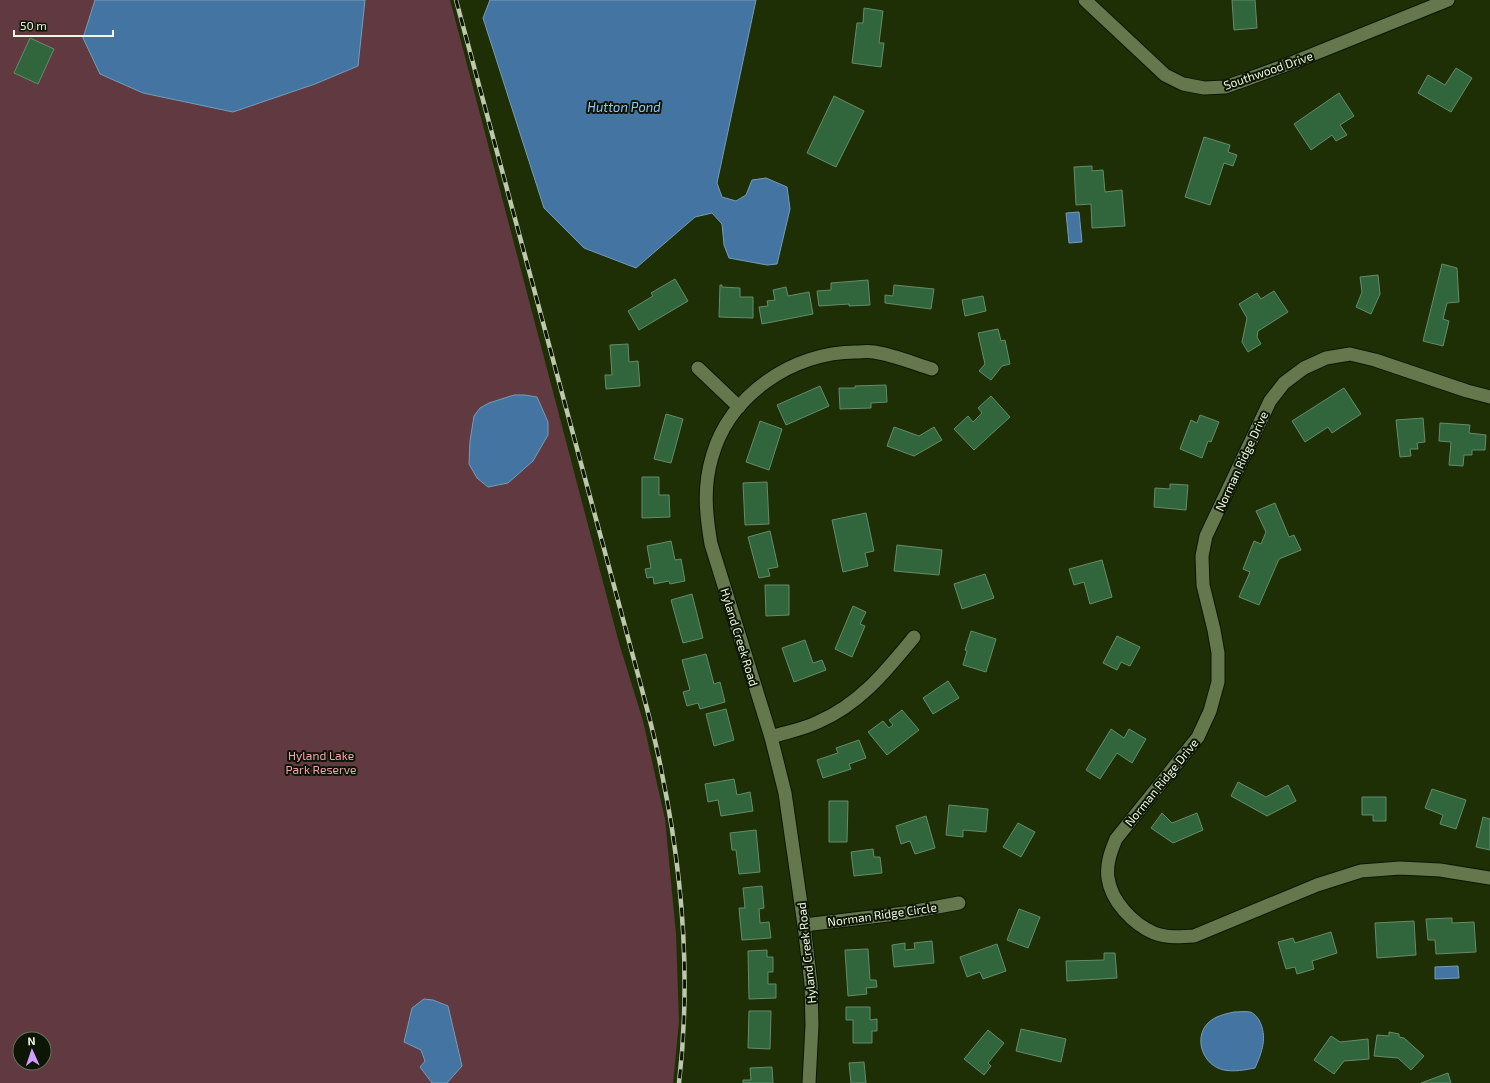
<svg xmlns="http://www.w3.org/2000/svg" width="1490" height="1083" font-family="'Exo 2',sans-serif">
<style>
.green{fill:#613a41;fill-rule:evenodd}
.water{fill:#4475a2;stroke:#779cb5}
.building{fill:#31653b;stroke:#658c6a}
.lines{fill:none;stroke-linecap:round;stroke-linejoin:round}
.minor-casing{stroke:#0b1600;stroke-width:15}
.minor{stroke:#65784d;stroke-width:13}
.rail-casing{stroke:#bcc8ac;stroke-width:4.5}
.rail{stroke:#0d1505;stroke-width:3;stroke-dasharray:9;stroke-linecap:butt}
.labels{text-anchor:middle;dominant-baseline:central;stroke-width:4;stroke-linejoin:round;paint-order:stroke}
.street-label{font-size:12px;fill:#edf8e0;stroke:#0d1505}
.park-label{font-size:12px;fill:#f3a4b2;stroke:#0d1505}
.water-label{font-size:13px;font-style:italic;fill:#8fc6fb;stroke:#0d1505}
</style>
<rect width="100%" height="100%" fill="#1f2f05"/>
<!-- green -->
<path class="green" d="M 0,0 L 450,0 L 619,643 L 643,721 L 665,819 L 676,934 L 679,1022 L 673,1083 L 0,1083 ZM 20,1039 L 44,1039 L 44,1063 L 20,1063 Z"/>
<!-- water -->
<g class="water">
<path d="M 95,0 L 365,0 L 358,66 L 315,84 L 233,112 L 143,93 L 100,74 L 83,38 Z"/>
<path d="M 490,0 L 756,0 L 717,183 L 722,197 L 736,201 L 746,195 L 752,180 L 766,178 L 787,187 L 790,209 L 777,264 L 767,265 L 729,258 L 724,245 L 722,224 L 712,213 L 695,217 L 636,268 L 584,248 L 544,208 L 483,18 Z"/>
<path d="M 1079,212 L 1082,242 L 1069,243 L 1066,213 Z"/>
<path d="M 514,395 L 525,395 L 537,397 L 548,422 L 548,435 L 533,461 L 508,483 L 488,487 L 477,478 L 469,464 L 470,441 L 474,416 L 480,408 L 489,403 Z"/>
<path d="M 1458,966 L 1459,978 L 1435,979 L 1435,967 Z"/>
<path d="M 424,999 L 433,1000 L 448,1006 L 462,1066 L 447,1083 L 432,1083 L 420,1067 L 425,1061 L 421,1050 L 404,1042 L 412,1008 Z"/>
<path d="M 1234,1012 C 1239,1012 1245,1011 1250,1012 C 1254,1013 1257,1017 1259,1020 C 1268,1037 1262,1052 1255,1068 C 1244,1070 1235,1072 1224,1070 C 1203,1066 1193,1038 1208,1023 C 1215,1016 1225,1014 1234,1012 Z"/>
</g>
<!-- building -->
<g class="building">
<path d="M 1232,0 L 1255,0 L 1257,28 L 1234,30 Z"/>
<path d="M 864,8 L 883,11 L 879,43 L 884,43 L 881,67 L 852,63 L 857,23 L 863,23 Z"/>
<path d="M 30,38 L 54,49 L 38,84 L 14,73 Z"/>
<path d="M 1456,68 L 1472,78 L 1451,112 L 1418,93 L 1428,75 L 1445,85 Z"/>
<path d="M 1339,93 L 1354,116 L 1340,125 L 1347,135 L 1336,141 L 1332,135 L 1311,150 L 1294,124 Z"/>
<path d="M 834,96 L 864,111 L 836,167 L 807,153 Z"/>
<path d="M 1204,137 L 1230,145 L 1228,152 L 1237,155 L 1233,166 L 1224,163 L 1210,205 L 1185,197 Z"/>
<path d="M 1092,166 L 1092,171 L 1103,170 L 1105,192 L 1122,190 L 1125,226 L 1092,228 L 1091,204 L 1076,205 L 1074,167 Z"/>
<path d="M 1442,264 L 1457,268 L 1459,302 L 1447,303 L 1443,319 L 1449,321 L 1443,346 L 1423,341 Z"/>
<path d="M 1378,275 L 1380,294 L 1371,314 L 1356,307 L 1362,292 L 1360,277 Z"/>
<path d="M 675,279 L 688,301 L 639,330 L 628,311 L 653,296 L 651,293 Z"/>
<path d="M 868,280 L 870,305 L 849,306 L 849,304 L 819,306 L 817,291 L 831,290 L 831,283 Z"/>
<path d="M 720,285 L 722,285 L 722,287 L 740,288 L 740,297 L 753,297 L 753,318 L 719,317 Z"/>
<path d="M 894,285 L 934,289 L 931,309 L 885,303 L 885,295 L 893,296 Z"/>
<path d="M 786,287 L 788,296 L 809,292 L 813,314 L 762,324 L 759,307 L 768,306 L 767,301 L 775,300 L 773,290 Z"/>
<path d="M 1274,291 L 1288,312 L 1258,331 L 1257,337 L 1261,344 L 1248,352 L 1242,342 L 1247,318 L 1239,304 L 1257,293 L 1261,299 Z"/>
<path d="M 983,296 L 986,311 L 965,316 L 962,300 Z"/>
<path d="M 998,329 L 1001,341 L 1005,340 L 1010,364 L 1002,366 L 991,380 L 979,371 L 985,364 L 978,333 Z"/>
<path d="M 628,344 L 629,362 L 638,361 L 640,386 L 606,389 L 605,375 L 612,375 L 610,345 Z"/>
<path d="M 886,385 L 887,402 L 871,403 L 871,408 L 840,409 L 839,388 L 855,388 L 855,386 Z"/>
<path d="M 820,386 L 829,406 L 786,425 L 777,405 Z"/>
<path d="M 1344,388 L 1361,414 L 1332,433 L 1328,427 L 1305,442 L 1292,421 Z"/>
<path d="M 991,396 L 1010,417 L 974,450 L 954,429 L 968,416 L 973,422 L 982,413 L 978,408 Z"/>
<path d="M 666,414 L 683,419 L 671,463 L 654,459 Z"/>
<path d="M 1200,415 L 1219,422 L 1211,442 L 1208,441 L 1202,458 L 1180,449 L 1191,420 L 1197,423 Z"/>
<path d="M 1423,418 L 1425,442 L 1417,443 L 1418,449 L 1410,449 L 1411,456 L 1400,457 L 1396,420 Z"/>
<path d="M 760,421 L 782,429 L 769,470 L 746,462 Z"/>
<path d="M 1440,423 L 1470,425 L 1469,433 L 1486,435 L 1485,450 L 1472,450 L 1472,455 L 1464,455 L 1463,466 L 1449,465 L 1451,442 L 1439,441 Z"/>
<path d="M 894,427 L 919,436 L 934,427 L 942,440 L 914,456 L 887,446 Z"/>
<path d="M 642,477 L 659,477 L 659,495 L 669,495 L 670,517 L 642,518 Z"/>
<path d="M 767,482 L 769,524 L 745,525 L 743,483 Z"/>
<path d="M 1170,484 L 1188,485 L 1186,510 L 1154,507 L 1155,488 L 1170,489 Z"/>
<path d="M 1275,503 L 1289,537 L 1294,535 L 1301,550 L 1279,559 L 1259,605 L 1239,597 L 1250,572 L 1243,569 L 1254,541 L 1261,544 L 1266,532 L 1256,511 Z"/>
<path d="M 866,513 L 874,551 L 865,553 L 868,566 L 843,572 L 832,520 Z"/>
<path d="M 770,531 L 778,567 L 768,569 L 770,576 L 759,578 L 748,537 Z"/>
<path d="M 671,541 L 675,560 L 681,559 L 685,581 L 670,584 L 669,581 L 654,584 L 653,577 L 647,578 L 645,569 L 651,568 L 647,546 Z"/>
<path d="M 897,545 L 942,550 L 939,575 L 894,571 Z"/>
<path d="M 1102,560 L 1112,597 L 1090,604 L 1084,582 L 1074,585 L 1069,569 Z"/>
<path d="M 985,574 L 994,598 L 962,609 L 954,584 Z"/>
<path d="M 765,585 L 789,585 L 789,615 L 766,616 Z"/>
<path d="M 692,594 L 703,638 L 683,643 L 671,600 Z"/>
<path d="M 853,606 L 866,612 L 860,624 L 865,626 L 852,657 L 835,649 Z"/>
<path d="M 971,631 L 996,639 L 986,672 L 963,665 L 967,651 L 965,650 Z"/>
<path d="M 1117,636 L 1140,647 L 1130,666 L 1121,662 L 1117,670 L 1103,663 Z"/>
<path d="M 805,640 L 813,663 L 822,660 L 826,670 L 794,682 L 782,648 Z"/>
<path d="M 706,654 L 714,684 L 720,682 L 725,702 L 700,709 L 698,703 L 687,706 L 683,692 L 690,690 L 682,660 Z"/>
<path d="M 948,681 L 959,698 L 933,714 L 923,698 Z"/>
<path d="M 726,709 L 734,740 L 714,746 L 706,714 Z"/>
<path d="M 902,710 L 919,730 L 887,755 L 868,732 L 883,721 L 889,728 L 893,725 L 889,720 Z"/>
<path d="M 1111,729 L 1124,738 L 1129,729 L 1146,739 L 1132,763 L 1117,753 L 1100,779 L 1086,770 Z"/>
<path d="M 859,740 L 866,758 L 849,764 L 851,769 L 823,778 L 817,760 L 838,753 L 836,748 Z"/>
<path d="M 734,779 L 737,795 L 750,792 L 753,811 L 721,816 L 718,800 L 708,802 L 705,784 Z"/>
<path d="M 1238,782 L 1266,797 L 1288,785 L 1296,801 L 1267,816 L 1231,796 Z"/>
<path d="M 1432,789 L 1466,800 L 1456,829 L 1440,824 L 1443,815 L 1425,808 Z"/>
<path d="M 1362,797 L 1386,797 L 1386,821 L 1373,821 L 1373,815 L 1362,815 Z"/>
<path d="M 829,801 L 848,801 L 847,842 L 829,842 Z"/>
<path d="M 949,805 L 988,809 L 986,832 L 963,830 L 963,837 L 946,835 Z"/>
<path d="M 1162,813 L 1172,823 L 1197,813 L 1203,830 L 1173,843 L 1151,828 Z"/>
<path d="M 926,816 L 935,848 L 915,854 L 910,841 L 901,844 L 896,826 Z"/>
<path d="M 1483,817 L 1490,819 L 1490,850 L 1476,847 Z"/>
<path d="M 1018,823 L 1035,832 L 1021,857 L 1003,847 Z"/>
<path d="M 756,830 L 760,872 L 739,874 L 736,850 L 732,850 L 730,833 Z"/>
<path d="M 873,849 L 874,857 L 880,857 L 882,873 L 854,876 L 851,852 Z"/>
<path d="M 762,886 L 764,908 L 759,909 L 760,923 L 769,922 L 771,938 L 742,940 L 739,908 L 745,908 L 743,888 Z"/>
<path d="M 1019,909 L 1040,917 L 1028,948 L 1007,940 Z"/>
<path d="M 1452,918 L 1452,923 L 1474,922 L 1476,952 L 1436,954 L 1435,940 L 1428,940 L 1426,919 Z"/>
<path d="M 1414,921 L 1416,955 L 1377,958 L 1375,923 Z"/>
<path d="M 1331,932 L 1337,953 L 1312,961 L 1314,969 L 1297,974 L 1295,967 L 1286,969 L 1278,942 L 1293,938 L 1295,943 Z"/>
<path d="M 932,941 L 934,963 L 894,967 L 892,945 L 905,943 L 905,950 L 915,949 L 914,943 Z"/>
<path d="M 997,944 L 1006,971 L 983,979 L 980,972 L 967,977 L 960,957 Z"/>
<path d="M 868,949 L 870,980 L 876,980 L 877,987 L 866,988 L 867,994 L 848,996 L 845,950 Z"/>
<path d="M 767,950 L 767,957 L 773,957 L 773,972 L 768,972 L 768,984 L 776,984 L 776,998 L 749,999 L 748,951 Z"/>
<path d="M 1104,953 L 1115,953 L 1117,978 L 1067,981 L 1066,961 L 1104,960 Z"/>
<path d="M 846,1007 L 870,1007 L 870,1020 L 877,1019 L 877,1031 L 872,1031 L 872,1043 L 853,1043 L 853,1020 L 846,1020 Z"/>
<path d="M 749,1011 L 771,1011 L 770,1049 L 748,1048 Z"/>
<path d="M 1021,1029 L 1066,1039 L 1061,1062 L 1016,1051 Z"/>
<path d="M 988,1030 L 1004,1043 L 988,1063 L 991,1066 L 984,1075 L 964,1059 Z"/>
<path d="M 1389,1032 L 1399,1034 L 1399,1037 L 1404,1038 L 1424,1056 L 1411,1070 L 1398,1058 L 1374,1056 L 1377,1035 L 1389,1036 Z"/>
<path d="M 1331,1036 L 1340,1042 L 1368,1039 L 1369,1059 L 1344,1061 L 1334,1074 L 1314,1060 Z"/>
<path d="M 864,1062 L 866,1083 L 851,1083 L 849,1063 Z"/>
<path d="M 772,1067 L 773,1083 L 743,1083 L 743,1080 L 751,1080 L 750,1068 Z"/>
<path d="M 1448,1073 L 1451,1083 L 1421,1083 Z"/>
</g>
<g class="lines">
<defs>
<g id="minor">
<path d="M 1085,0 L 1165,75 L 1183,84 L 1204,88 L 1225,87 L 1245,80 L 1294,62 L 1448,0"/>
<path d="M 698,368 L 739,407"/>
<path d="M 1490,397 L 1467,391 L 1375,360 L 1350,354 L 1326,358 L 1304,368 L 1284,383 L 1270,401 L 1206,536 L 1202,556 L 1203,585 L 1214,630 L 1218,653 L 1218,682 L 1210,711 L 1198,737 L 1116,839 C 1111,851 1106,864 1108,878 C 1111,901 1133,924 1154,933 C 1167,938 1181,937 1194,936 L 1317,885 L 1361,871 L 1400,868 L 1440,870 L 1490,878"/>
<path d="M 771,737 C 787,732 804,729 818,722 C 860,704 886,671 914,637"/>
<path d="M 804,925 L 905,913 L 959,903"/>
<path d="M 809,1083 L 812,1025 L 811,984 L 804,925 L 785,793 L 771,737 L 711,544 C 706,515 703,487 712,457 C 729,395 793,352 856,352 C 862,352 868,351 874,352 C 894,355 913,363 932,369"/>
</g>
</defs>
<!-- minor casing -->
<use href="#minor" class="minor-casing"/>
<!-- minor -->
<use href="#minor" class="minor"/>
<defs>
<path id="rail" d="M 456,0 L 637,671 C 646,705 656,740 662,774 C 683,876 691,980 679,1083"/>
</defs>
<!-- rail casing -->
<use href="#rail" class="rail-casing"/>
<!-- rail -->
<use href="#rail" class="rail"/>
</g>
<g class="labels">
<!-- street labels -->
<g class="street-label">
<text transform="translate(1268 70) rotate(-19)">Southwood Drive</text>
<text transform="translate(1241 461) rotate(-65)">Norman Ridge Drive</text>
<text transform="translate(740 637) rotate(73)">Hyland Creek Road</text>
<text transform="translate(1161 782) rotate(-51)">Norman Ridge Drive</text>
<text transform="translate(882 914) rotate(-8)">Norman Ridge Circle</text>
<text transform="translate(806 953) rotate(-96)">Hyland Creek Road</text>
</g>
<!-- park labels -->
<g class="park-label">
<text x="321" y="755">Hyland Lake<tspan x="321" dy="14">Park Reserve</tspan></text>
</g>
<!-- water labels -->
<g class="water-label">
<text x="624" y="107">Hutton Pond</text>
</g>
</g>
<!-- north arrow -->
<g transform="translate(32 1051) rotate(357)"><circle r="19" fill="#0d1505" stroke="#67705d"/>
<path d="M0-3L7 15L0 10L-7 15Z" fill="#d19dfe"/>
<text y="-6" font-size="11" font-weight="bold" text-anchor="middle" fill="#edf8e0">N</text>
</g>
<!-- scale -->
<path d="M14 30v6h99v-6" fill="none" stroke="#edf8e0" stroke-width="2"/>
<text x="20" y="30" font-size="12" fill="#edf8e0" stroke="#0d1505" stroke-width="3" paint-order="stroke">50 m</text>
</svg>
